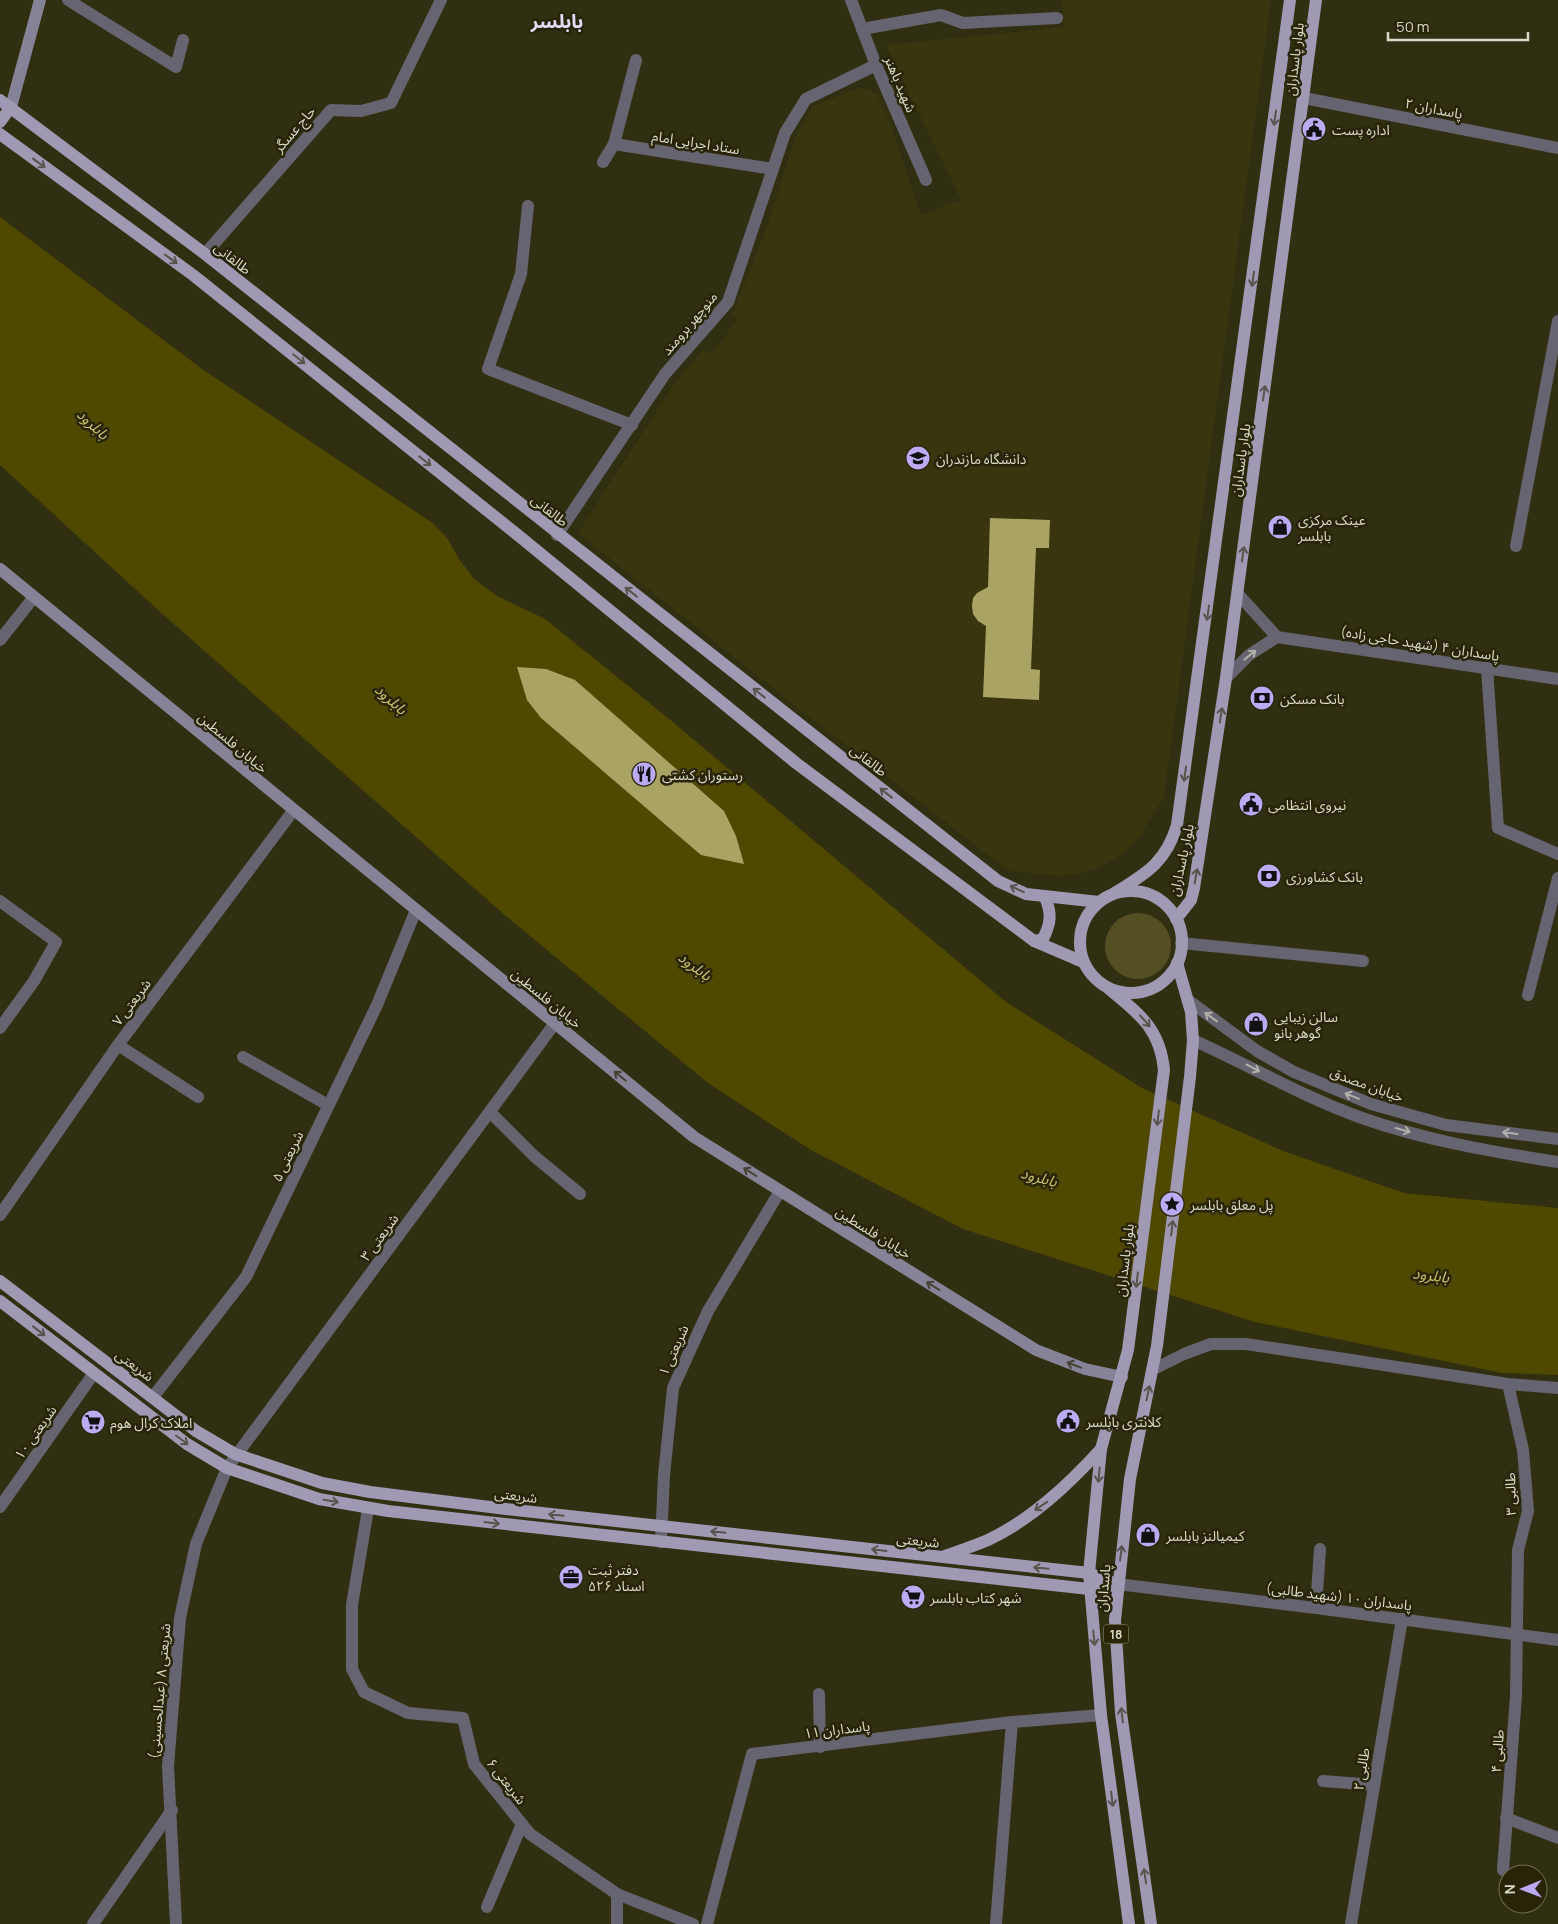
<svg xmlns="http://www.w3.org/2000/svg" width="1558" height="1924" font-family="Manrope,'Noto Sans Arabic',sans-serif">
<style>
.built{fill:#39350f}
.green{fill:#534f23}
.water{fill:#4f4900}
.building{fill:#aaa464}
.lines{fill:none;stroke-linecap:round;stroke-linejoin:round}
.minor{stroke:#676471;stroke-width:12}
.tertiary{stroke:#676471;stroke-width:12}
.secondary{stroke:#868297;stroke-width:12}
.primary{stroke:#9f99b4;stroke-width:12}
.oneway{stroke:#58534c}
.oneway2{stroke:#b2b0aa}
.oneway3{stroke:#444132}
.labels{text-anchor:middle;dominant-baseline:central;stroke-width:5;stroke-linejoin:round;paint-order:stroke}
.shield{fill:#282507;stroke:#a5a38e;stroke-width:1}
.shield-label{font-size:12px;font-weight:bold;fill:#dad9c8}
.street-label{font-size:14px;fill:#dad9c8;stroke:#282507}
.poi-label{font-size:14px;fill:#dad9c8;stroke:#282507;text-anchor:start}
.water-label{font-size:15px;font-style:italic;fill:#ccc367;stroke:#282507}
.district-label{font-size:19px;font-weight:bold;fill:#e1dbf8;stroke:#282507}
</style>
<rect width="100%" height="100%" fill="#312f11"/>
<!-- built -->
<path class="built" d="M 1061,0 L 1271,0 L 1164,797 L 1141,834 L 1123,854 L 1094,870 L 1063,876 L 1009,871 L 794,705 L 578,533 L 674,384 L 703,350 L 712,354 L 737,319 L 732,316 L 767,226 L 795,138 L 812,107 L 857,88 L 868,89 L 877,95 L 888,117 L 921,215 L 961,200 L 886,45 L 1064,27 Z"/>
<!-- green -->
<circle class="green" cx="1138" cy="946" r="33"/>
<!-- water -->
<path class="water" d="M 0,217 L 202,369 L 434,524 L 447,538 L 459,559 L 474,579 L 497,596 L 545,619 L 668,718 L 1006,1002 L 1142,1088 L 1283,1151 L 1404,1193 L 1558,1208 L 1558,1375 L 1502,1373 L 1255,1322 L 963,1229 L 811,1150 L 708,1083 L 507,917 L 158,610 L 0,465 Z"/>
<!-- building -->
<g class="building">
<path d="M 990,518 L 1050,520 L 1049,548 L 1036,548 L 1031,669 L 1040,670 L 1039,700 L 983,697 L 986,626 L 978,621 L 973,614 L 972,606 L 973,598 L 977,593 L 988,587 Z"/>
<path d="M 517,667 L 546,669 L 575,680 L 724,811 L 736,836 L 744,864 L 701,855 L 541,718 L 527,700 Z"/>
</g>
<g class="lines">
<!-- minor -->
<g class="minor">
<path d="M 68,0 L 176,67 L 183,40"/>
<path d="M 851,0 L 876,65 L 926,180"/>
<path d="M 862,29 L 941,15 L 963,23 L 1057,18"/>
<path d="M 1304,98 L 1558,148"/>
<path d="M 614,144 L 773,169"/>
<path d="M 603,162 L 614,144 L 636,60"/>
<path d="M 528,206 L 521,274 L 488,369 L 632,425"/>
<path d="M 205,254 L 331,110 L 361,111 L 391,103 L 441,0"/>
<path d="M 557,535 L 665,374 L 728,302 L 785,133 L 806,99 L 876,65"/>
<path d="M 1516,546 L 1558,321"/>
<path d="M 1238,594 L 1277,637 L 1558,679"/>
<path d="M 0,640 L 34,597"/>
<path d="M 1487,668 L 1498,828 L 1558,854"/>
<path d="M 1226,678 L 1249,655 L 1277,637"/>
<path d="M 0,901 L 56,942 L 34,981 L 0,1028"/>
<path d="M 1181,943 L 1363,961"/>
<path d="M 1528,995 L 1558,878"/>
<path d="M 118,1045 L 198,1097"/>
<path d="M 243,1057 L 328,1105"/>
<path d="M 490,1112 L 534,1156 L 580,1194"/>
<path d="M 0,1215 L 118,1045 L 293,811"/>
<path d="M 153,1397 L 246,1277 L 377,1005 L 416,910"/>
<path d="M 0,1507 L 94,1373"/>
<path d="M 368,1509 L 352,1605 L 352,1669 L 364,1692 L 408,1713 L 463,1718 L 474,1764 L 530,1834 L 617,1894 L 693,1924"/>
<path d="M 661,1542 L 664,1475 L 673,1388 L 708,1311 L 780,1191"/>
<path d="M 1316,1608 L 1320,1549"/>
<path d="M 819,1694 L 820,1747"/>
<path d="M 1323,1781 L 1374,1785"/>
<path d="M 1506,1818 L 1558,1838"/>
<path d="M 1503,1870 L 1516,1696 L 1518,1550 L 1528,1511 L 1523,1450 L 1508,1384"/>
<path d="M 487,1907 L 522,1824"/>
<path d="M 93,1924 L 172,1810"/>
<path d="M 176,1924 L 168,1766 L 180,1618 L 196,1544 L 227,1468 L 555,1023"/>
<path d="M 617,1924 L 617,1894"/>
<path d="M 707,1924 L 752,1754 L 1012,1722 L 1101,1715"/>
<path d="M 996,1924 L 1012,1722"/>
<path d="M 1351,1924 L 1402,1619"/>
</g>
<!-- tertiary -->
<g class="tertiary">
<path d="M 1188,1000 L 1257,1051 L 1294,1072 L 1371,1104 L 1446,1125 L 1558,1139"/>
<path d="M 1193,1040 C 1249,1065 1303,1097 1362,1118 C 1424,1140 1493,1152 1558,1162"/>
<path d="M 1152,1370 L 1184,1354 L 1211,1344 L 1246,1344 L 1508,1384 L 1558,1388"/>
<path d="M 1117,1584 L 1316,1608 L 1558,1640"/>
</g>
<!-- secondary -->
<g class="secondary">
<path d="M 11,107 L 40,0"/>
<path d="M 0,569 L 694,1137 L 1036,1350 L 1085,1369 L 1122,1377"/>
</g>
<!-- primary -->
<g class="primary">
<path d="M 0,100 L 205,254 L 998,881 L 1026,894 L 1099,902"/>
<path d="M 0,122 L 11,107"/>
<path d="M 0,134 L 193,275 L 519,536 L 796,763 L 1034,941 L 1083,962"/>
<circle cx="1131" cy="942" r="51"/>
<path d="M 1113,894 C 1145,874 1166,863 1177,825 L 1290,0"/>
<path d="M 1176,919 L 1191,900 L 1194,888 L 1226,678 L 1316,0"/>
<path d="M 1034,941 L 1043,939 C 1051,923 1052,914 1045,897"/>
<path d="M 1109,989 C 1139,1014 1160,1028 1164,1070 L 1128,1350 L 1101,1449 L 1089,1573 L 1101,1715 L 1129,1924"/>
<path d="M 0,1281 L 196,1431 L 235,1454 L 322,1483 L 370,1492 L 506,1509 L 1089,1573 L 1117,1584"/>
<path d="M 0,1301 L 187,1444 L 227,1468 L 319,1499 L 388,1511 L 1089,1589 L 1116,1585"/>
<path d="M 945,1556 C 959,1551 974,1546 988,1540 C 1032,1519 1068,1485 1101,1449"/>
<path d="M 1151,1924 L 1121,1713 L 1115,1620 L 1130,1479 L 1157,1346 L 1190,1077 L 1193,1040 L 1191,1012 L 1177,963"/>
</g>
</g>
<!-- one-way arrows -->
<defs><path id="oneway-shaft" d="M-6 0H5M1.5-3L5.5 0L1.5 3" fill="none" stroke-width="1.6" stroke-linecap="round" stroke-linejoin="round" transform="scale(1.25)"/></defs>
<g class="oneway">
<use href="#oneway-shaft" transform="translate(1275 118) rotate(98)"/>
<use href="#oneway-shaft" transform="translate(39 163) rotate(36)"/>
<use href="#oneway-shaft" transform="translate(171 259) rotate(36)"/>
<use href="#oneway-shaft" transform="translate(1253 279) rotate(98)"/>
<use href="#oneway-shaft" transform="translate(299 359) rotate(39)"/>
<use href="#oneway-shaft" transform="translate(1264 393) rotate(-82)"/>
<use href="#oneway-shaft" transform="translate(425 461) rotate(39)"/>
<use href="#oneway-shaft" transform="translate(1243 554) rotate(-82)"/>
<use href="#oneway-shaft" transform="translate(631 592) rotate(-142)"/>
<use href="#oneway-shaft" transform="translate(1208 613) rotate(98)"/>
<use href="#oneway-shaft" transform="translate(759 693) rotate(-142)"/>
<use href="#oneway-shaft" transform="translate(1221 715) rotate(-81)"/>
<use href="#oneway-shaft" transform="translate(1185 774) rotate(98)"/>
<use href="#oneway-shaft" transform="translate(886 793) rotate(-142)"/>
<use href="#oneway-shaft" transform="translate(1196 876) rotate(-80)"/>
<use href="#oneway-shaft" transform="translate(1017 889) rotate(-155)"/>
<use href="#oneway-shaft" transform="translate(1145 1021) rotate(49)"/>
<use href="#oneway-shaft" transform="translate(1158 1118) rotate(97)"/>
<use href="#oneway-shaft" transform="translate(1172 1228) rotate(-83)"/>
<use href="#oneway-shaft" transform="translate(1137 1280) rotate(97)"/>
<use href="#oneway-shaft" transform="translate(39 1331) rotate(38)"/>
<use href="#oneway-shaft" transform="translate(1148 1393) rotate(-78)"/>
<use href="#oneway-shaft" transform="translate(182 1440) rotate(37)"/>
<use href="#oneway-shaft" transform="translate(1099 1475) rotate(96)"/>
<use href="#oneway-shaft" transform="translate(331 1501) rotate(10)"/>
<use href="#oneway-shaft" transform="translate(1041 1506) rotate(146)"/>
<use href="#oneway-shaft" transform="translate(556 1515) rotate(-174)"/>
<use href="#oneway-shaft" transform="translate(492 1523) rotate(7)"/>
<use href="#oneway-shaft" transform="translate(718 1532) rotate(-174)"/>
<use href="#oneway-shaft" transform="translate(879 1550) rotate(-173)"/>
<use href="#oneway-shaft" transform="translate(1121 1553) rotate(-83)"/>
<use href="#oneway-shaft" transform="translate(1041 1568) rotate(-174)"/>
<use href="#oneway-shaft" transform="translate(1094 1638) rotate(84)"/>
<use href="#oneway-shaft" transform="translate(1122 1715) rotate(-97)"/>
<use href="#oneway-shaft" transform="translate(1112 1799) rotate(83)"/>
<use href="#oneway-shaft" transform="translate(1145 1876) rotate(-98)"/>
</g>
<g class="oneway2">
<use href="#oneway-shaft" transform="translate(1250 655) rotate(-39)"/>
<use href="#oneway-shaft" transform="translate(1211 1017) rotate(-144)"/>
<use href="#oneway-shaft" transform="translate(1253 1068) rotate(28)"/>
<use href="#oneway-shaft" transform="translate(1352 1096) rotate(-158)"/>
<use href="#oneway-shaft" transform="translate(1403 1130) rotate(16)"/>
<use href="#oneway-shaft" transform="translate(1510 1133) rotate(-173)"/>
</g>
<g class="oneway3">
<use href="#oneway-shaft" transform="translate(620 1076) rotate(-141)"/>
<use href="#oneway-shaft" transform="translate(750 1172) rotate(-148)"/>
<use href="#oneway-shaft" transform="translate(933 1286) rotate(-148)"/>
<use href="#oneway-shaft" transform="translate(1074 1365) rotate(-159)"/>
</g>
<!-- icons -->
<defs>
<symbol id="civic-disc" viewBox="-11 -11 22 22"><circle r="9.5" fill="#bcaaf6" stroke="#282507"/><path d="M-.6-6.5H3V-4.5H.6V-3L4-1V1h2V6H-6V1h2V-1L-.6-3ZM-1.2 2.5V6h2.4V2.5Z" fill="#111"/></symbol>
<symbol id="university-disc" viewBox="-11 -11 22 22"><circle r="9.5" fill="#bcaaf6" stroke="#282507"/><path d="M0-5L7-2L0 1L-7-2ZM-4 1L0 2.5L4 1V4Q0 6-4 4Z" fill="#111"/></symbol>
<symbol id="shop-disc" viewBox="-11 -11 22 22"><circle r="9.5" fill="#bcaaf6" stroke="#282507"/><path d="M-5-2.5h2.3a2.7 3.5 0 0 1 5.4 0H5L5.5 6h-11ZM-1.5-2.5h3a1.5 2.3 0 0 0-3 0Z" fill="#111"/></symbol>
<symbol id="bank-disc" viewBox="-11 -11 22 22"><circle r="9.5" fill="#bcaaf6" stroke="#282507"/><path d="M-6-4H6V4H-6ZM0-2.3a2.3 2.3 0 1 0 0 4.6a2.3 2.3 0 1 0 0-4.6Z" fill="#111"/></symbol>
<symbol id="restaurant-disc" viewBox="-11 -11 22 22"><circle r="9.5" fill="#bcaaf6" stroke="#282507"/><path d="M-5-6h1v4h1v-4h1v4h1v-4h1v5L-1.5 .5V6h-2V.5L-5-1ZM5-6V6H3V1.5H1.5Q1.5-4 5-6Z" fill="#111"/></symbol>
<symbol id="sight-disc" viewBox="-11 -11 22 22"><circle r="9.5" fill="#bcaaf6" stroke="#282507"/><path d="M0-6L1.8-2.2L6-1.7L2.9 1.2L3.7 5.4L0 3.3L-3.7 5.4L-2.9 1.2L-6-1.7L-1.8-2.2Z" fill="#111"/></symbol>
<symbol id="supermarket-disc" viewBox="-11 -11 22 22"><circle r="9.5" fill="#bcaaf6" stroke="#282507"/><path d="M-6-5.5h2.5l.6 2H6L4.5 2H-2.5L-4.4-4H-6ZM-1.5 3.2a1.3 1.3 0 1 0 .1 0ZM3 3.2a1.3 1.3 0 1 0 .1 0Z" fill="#111"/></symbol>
<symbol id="office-disc" viewBox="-11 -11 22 22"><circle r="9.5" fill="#bcaaf6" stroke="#282507"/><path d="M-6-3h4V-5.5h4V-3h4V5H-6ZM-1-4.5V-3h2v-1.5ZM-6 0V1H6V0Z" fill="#111"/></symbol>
</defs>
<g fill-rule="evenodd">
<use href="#civic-disc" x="1300" y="115" width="28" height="28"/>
<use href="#university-disc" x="904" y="444" width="28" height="28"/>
<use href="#shop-disc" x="1266" y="513" width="28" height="28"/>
<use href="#bank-disc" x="1248" y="684" width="28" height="28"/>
<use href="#restaurant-disc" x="630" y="760" width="28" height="28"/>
<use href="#civic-disc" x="1237" y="790" width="28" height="28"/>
<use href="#bank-disc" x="1255" y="862" width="28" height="28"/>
<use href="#shop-disc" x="1242" y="1010" width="28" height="28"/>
<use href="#sight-disc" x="1158" y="1190" width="28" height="28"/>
<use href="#civic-disc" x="1054" y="1407" width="28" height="28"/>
<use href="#supermarket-disc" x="79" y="1408" width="28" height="28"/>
<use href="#shop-disc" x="1134" y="1521" width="28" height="28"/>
<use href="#office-disc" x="557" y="1563" width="28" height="28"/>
<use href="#supermarket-disc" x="899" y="1583" width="28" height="28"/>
</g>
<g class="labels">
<!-- shield labels -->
<rect class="shield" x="1103.5" y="1624.5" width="25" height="19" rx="4"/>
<g class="shield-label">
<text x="1116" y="1634">18</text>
</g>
<!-- street labels -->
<g class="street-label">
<text transform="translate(1294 59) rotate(-83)">بلوار پاسداران</text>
<text transform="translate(901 84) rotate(67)">شهید باهنر</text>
<text transform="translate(1434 108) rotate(11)">پاسداران ۲</text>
<text transform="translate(294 129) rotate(-49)">حاج عسگر</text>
<text transform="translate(696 142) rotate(9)">ستاد اجرایی امام</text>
<text transform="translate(233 258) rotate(38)">طالقانی</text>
<text transform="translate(689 323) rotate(-50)">منوچهر برومند</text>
<text transform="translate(1240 460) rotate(-82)">بلوار پاسداران</text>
<text transform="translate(550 510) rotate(38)">طالقانی</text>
<text transform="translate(1420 643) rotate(9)">پاسداران ۴ (شهید حاجی زاده)</text>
<text transform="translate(233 742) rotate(40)">خیابان فلسطین</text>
<text transform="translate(869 760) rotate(38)">طالقانی</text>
<text transform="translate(1181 860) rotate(-78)">بلوار پاسداران</text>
<text transform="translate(547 998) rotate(39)">خیابان فلسطین</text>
<text transform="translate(131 1002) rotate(-53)">شریعتی ۷</text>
<text transform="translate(1367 1084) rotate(20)">خیابان مصدق</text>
<text transform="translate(287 1156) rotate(-64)">شریعتی ۵</text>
<text transform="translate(874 1232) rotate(32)">خیابان فلسطین</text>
<text transform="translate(379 1237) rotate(-54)">شریعتی ۳</text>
<text transform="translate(1124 1260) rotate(-83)">بلوار پاسداران</text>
<text transform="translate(673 1350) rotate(-66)">شریعتی ۱</text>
<text transform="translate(135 1365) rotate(36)">شریعتی</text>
<text transform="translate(35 1432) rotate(-55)">شریعتی ۱۰</text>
<text transform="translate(1510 1494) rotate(-91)">طالبی ۳</text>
<text transform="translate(516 1495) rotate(7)">شریعتی</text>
<text transform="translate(918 1540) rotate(6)">شریعتی</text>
<text transform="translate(1103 1588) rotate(-85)">پاسداران</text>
<text transform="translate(1339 1596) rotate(7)">پاسداران ۱۰ (شهید طالبی)</text>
<text transform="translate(159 1691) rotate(-85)">شریعتی ۸ (عبدالحسینی)</text>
<text transform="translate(837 1729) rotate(-7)">پاسداران ۱۱</text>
<text transform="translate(1497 1751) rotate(-86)">طالبی ۴</text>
<text transform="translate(1361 1769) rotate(-81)">طالبی ۲</text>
<text transform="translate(507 1781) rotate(52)">شریعتی ۶</text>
</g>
<!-- poi labels -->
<g class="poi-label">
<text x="1332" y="129">اداره پست</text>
<text x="936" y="458">دانشگاه مازندران</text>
<text x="1298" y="519">عینک مرکزی<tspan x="1298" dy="16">بابلسر</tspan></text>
<text x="1280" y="698">بانک مسکن</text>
<text x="662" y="774">رستوران کشتی</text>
<text x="1268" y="804">نیروی انتظامی</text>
<text x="1286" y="876">بانک کشاورزی</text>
<text x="1274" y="1016">سالن زیبایی<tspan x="1274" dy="16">گوهر بانو</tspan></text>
<text x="1190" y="1204">پل معلق بابلسر</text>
<text x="1086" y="1421">کلانتری بابلسر</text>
<text x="110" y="1422">املاک کرال هوم</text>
<text x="1166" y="1535">کیمیالنز بابلسر</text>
<text x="588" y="1569">دفتر ثبت<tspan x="588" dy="16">اسناد ۵۲۶</tspan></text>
<text x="930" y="1597">شهر کتاب بابلسر</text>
</g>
<!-- water labels -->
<g class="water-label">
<text transform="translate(93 424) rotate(43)">بابلرود</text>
<text transform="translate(391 699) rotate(42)">بابلرود</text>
<text transform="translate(695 966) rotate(37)">بابلرود</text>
<text transform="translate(1039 1177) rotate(15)">بابلرود</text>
<text transform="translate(1431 1275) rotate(7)">بابلرود</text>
</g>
<!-- district labels -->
<g class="district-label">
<text x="557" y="21">بابلسر</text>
</g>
</g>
<!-- north arrow -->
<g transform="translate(1523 1889) rotate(269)"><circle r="24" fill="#282507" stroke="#6f6d54"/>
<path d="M0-4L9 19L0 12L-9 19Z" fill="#bcaaf6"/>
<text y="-8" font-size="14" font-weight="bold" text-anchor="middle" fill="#dad9c8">N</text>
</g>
<!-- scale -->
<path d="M1388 32v8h140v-8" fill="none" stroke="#dad9c8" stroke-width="2.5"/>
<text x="1396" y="32" font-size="15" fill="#dad9c8" stroke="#282507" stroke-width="4" paint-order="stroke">50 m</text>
</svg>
